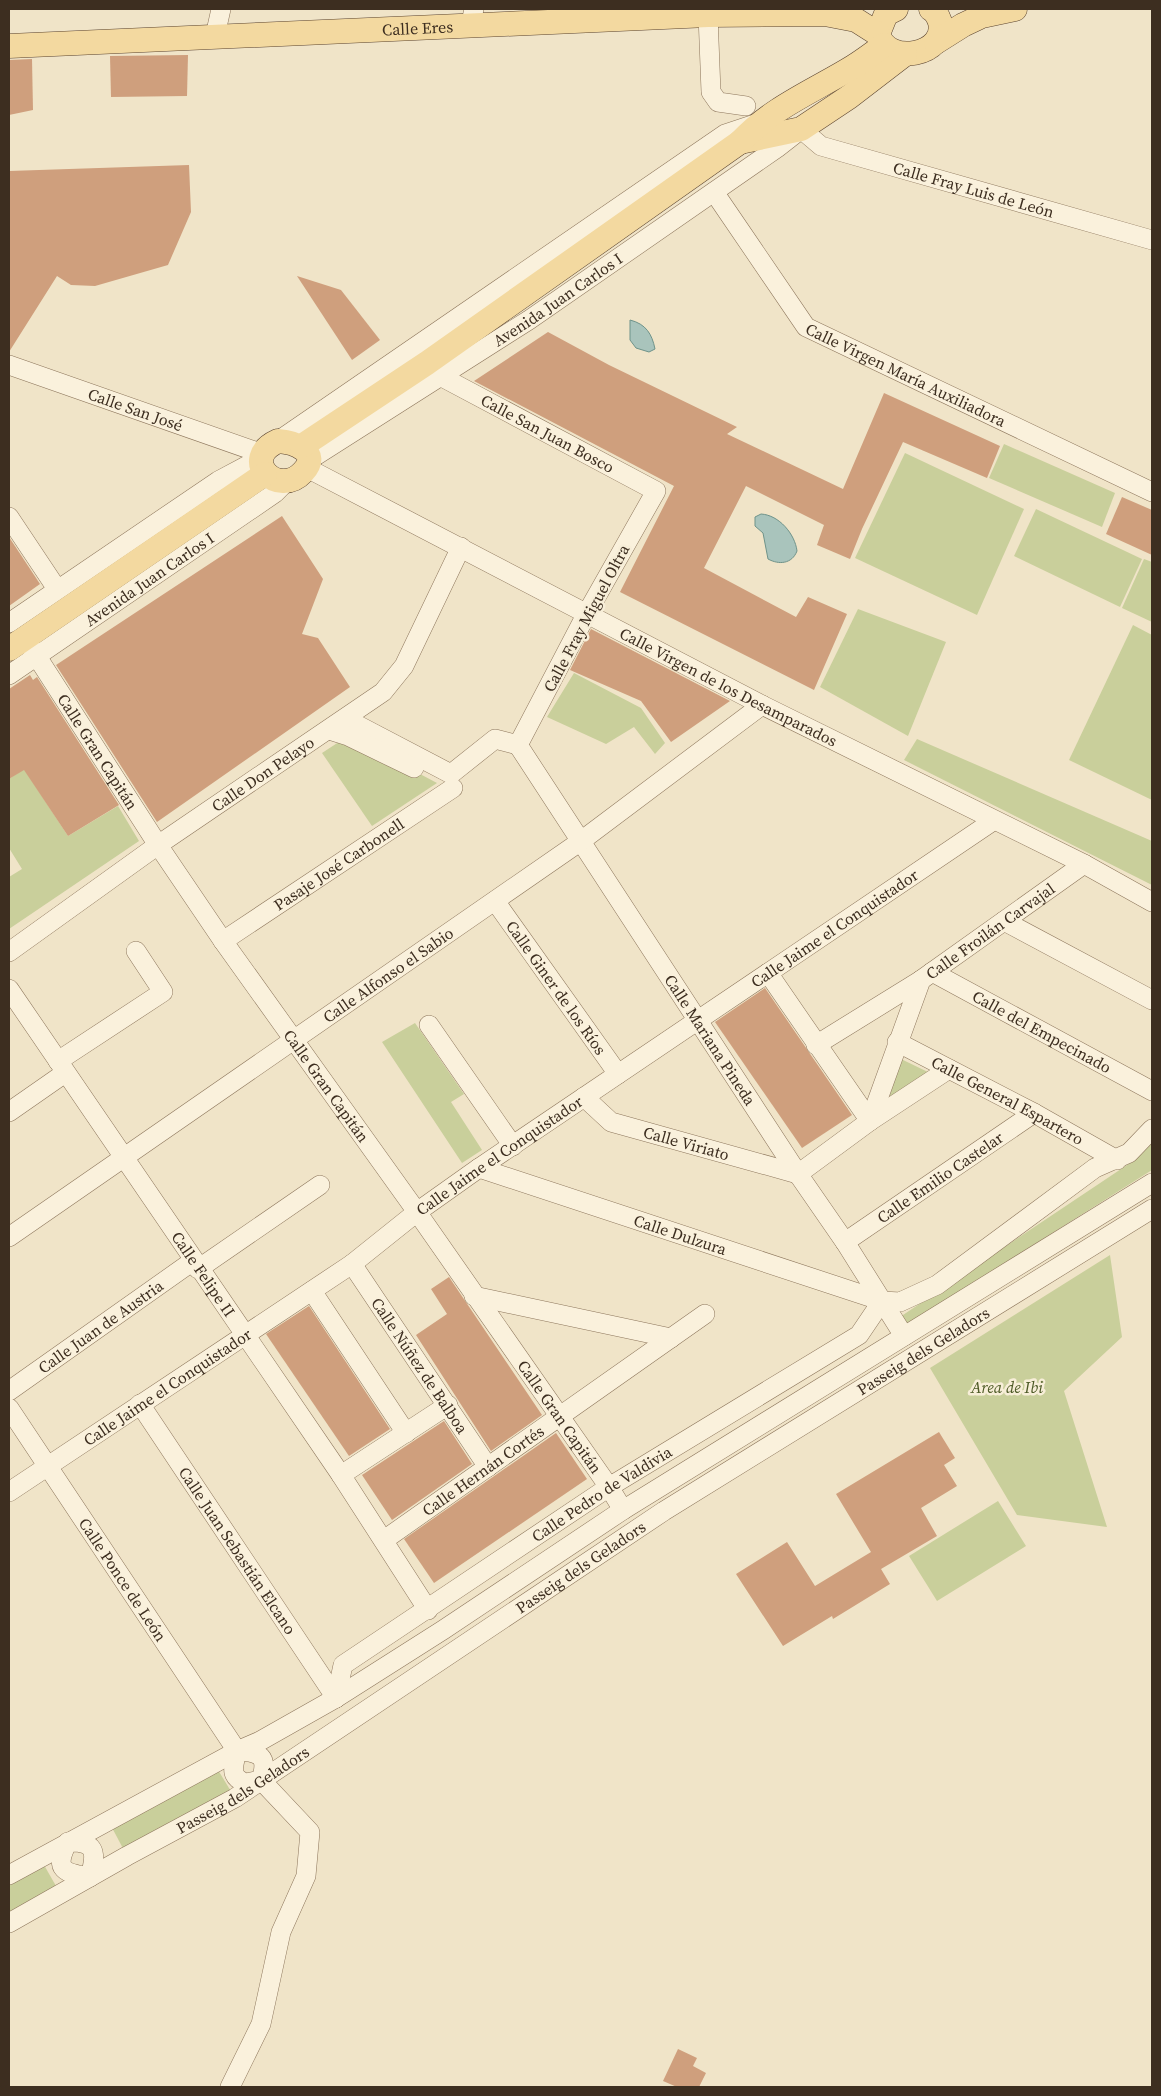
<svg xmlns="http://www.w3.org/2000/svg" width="1161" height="2096" font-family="'Source Serif 4',serif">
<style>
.park{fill:#c9cf9b}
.water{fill:#a9c4bc;stroke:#6f938a}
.building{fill:#cf9f7d}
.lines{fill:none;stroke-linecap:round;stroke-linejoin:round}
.minor-casing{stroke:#8d765c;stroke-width:20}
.major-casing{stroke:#5b4430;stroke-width:25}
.minor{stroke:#faf1dc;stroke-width:19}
.major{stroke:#f3d9a0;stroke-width:24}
.labels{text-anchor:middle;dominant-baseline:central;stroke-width:5;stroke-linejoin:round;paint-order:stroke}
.street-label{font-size:16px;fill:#3d2e20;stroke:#f7eed8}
.park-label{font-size:16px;font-style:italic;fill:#4d5a26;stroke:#f7eed8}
</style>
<rect width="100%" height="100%" fill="#f0e4c8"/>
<!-- park -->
<g class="park">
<path d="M 1004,444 L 1115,493 L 1102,527 L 989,478 Z"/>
<path d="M 905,453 L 1024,509 L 977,615 L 855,558 Z"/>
<path d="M 1036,509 L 1142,559 L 1120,607 L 1014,556 Z"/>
<path d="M 1144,559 L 1152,562 L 1152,622 L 1122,608 Z"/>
<path d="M 858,609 L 946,642 L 908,736 L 820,687 Z"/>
<path d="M 1133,625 L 1152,635 L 1152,800 L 1069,760 Z"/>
<path d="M 574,673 L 641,708 L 665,743 L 655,754 L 634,727 L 606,744 L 547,717 Z"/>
<path d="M 348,736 L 437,783 L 372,826 L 322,753 Z"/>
<path d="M 917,739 L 1152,841 L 1152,885 L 904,760 Z"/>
<path d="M 24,769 L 68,836 L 118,806 L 139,841 L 9,929 L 9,877 L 22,869 L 9,848 L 9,779 Z"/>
<path d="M 415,1023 L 464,1094 L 451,1102 L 482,1150 L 462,1163 L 382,1042 Z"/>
<path d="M 901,1059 L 930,1073 L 887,1104 Z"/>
<path d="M 1152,1141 L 1152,1170 L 905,1326 L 900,1317 L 1133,1161 Z"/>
<path d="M 1110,1255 L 1122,1337 L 1064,1391 L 1107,1527 L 1017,1515 L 930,1368 Z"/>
<path d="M 998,1501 L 1026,1546 L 937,1601 L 909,1556 Z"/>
<path d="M 215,1765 L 235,1798 L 127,1856 L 109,1822 Z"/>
<path d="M 40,1858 L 60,1893 L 9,1923 L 9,1875 Z"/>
</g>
<!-- water -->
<g class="water">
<path d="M 630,320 C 646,324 652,334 655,349 L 649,352 L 636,348 L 630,340 Z"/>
<path d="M 761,514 C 779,515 795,534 797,551 C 792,564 779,565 768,559 L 763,533 L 755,526 L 755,517 Z"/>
</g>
<!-- building -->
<g class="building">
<path d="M 188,55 L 187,96 L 111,97 L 110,56 Z"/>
<path d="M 32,59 L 33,110 L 9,115 L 9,60 Z"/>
<path d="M 189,165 L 191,212 L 168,265 L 95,286 L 71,285 L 57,276 L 9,352 L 9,171 Z"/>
<path d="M 297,276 L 341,290 L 380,340 L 352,360 Z"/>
<path d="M 548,332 L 609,365 L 737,427 L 727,434 L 843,489 L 884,393 L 1000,446 L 987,478 L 903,442 L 862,529 L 850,559 L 817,545 L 824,525 L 746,486 L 704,568 L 796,617 L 808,597 L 847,614 L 814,690 L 620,592 L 674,486 L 474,381 Z"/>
<path d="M 1122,497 L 1152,510 L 1152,555 L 1106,534 Z"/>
<path d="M 282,516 L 323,579 L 302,634 L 318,638 L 350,687 L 157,822 L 56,665 Z"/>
<path d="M 9,537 L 40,584 L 9,606 Z"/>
<path d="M 591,629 L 730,701 L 671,742 L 641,701 L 570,670 Z"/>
<path d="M 30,675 L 33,680 L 37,677 L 119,805 L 68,836 L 24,770 L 9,779 L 9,689 Z"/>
<path d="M 765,988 L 852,1115 L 802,1148 L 715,1022 Z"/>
<path d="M 449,1277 L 542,1415 L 491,1451 L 416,1335 L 447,1314 L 431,1289 Z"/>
<path d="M 309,1306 L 390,1429 L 349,1456 L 266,1334 Z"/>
<path d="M 444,1421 L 472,1464 L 392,1520 L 362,1475 Z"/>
<path d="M 939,1432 L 955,1458 L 944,1465 L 957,1486 L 921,1508 L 937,1536 L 881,1569 L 890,1584 L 833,1619 L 832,1616 L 783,1646 L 736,1574 L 787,1542 L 815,1586 L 871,1552 L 836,1494 Z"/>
<path d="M 556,1433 L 587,1479 L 434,1583 L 404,1539 Z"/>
<path d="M 678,2049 L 697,2058 L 693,2066 L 706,2073 L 699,2087 L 677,2087 L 663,2081 Z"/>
</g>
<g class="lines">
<defs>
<g id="minor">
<path d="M 708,15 L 711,92 L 718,102 L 746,106"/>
<path d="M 470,27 L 474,9"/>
<path d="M 215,36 L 221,9"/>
<path id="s1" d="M 801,129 L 821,146 L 1152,240"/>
<path id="s2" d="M 714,192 L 806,327 L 1152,492"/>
<path id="s3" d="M 9,365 L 263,454"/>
<path id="s4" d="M 433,369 L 440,376 L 656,491 L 587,613 L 518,745"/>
<path d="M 278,441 L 725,134 L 758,123"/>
<path id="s5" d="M 309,460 L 529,320 L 777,148 L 800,130"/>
<path id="s6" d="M 307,468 L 762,705 L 1084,864 L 1152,902"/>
<path d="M 9,517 L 57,589"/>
<path d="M 9,623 L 218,481 L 261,458"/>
<path id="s7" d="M 25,638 L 158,845 L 223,941 L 417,1212 L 609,1487 L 623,1510"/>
<path id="s8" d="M 9,675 L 275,493 L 287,481"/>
<path d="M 346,719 L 451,774 L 495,739 L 518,745"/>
<path d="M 329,730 L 348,736 L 414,768"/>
<path id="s9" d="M 518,745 L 798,1174 L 845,1242 L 904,1336"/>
<path id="s10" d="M 495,901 L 618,1074"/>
<path d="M 1004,921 L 1152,1000"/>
<path id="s11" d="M 223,941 L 453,788"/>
<path id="s12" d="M 9,952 L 158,845 L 383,692 L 404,666 L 461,547"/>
<path id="s13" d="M 932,972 L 1152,1091"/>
<path d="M 768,973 L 870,1121 L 949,1069"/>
<path id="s14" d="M 9,989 L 341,1475 L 428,1610"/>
<path d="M 429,1025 L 513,1146"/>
<path id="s15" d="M 897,1042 L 1034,1113 L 1117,1160"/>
<path d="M 816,1045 L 921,980"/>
<path d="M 58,1061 L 163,992 L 136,951"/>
<path id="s16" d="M 584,1097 L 611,1122 L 798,1174 L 870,1121 L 921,980 L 1084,864"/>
<path d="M 9,1112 L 65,1073"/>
<path id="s17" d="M 479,1168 L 882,1301 L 900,1302 L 937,1285 L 1095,1168 L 1129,1153 L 1152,1129"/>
<path id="s18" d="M 9,1237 L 581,841 L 762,705"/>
<path id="s19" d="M 845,1242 L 1034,1113"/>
<path id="s20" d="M 352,1264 L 488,1467"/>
<path d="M 198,1269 L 320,1185"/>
<path d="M 312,1291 L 406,1433"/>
<path d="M 474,1296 L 671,1338"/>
<path id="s21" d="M 9,1391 L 193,1261"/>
<path id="s22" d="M 140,1404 L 336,1698"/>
<path id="s23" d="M 9,1408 L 237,1751"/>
<path d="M 341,1475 L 448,1405"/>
<path id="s24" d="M 9,1492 L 352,1264 L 417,1212 L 479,1168 L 993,821"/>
<path id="s25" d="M 384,1540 L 705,1314"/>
<path id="s26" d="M 336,1698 L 343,1665 L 609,1487 L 859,1335 L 882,1301"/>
<path d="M 237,1751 C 234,1765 228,1777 246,1783 L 261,1780"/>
<path d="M 237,1751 C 260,1752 269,1756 261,1780"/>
<path d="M 68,1842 C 98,1841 96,1854 90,1877 C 66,1873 52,1871 68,1842 Z"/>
<path d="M 9,1875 L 237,1751 L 260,1741 L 336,1698 L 443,1630 L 623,1510 L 1152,1183"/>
<path id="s27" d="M 9,1923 L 127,1856 L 235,1798 L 664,1511 L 1152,1209"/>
<path d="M 230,2087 L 261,2024 L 281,1932 L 306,1876 L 310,1832 L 261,1780"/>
</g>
<g id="major">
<path d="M 896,9 L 886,14 L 878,34 C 887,67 948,55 940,22 C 938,16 936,12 931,9"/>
<path d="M 936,42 L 963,25 L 982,16 L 1015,9"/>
<path id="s28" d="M 9,46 L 708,15 L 825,14 L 856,20 L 878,34"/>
<path d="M 740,142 L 801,129 L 849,97 L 905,54"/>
<path d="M 278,441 C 294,442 322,452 303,472 C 278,499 238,459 278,441 Z"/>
<path d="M 302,446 L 427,363 L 740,142 C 771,109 807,94 846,71 C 859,64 872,54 884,45"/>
<path d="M 9,649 L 265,474"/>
</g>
</defs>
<!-- minor casing -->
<use href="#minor" class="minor-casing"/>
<!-- major casing -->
<use href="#major" class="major-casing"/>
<!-- minor -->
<use href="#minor" class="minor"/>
<!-- major -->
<use href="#major" class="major"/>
</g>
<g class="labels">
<!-- street labels -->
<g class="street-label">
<text stroke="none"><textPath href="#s28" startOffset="409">Calle Eres</textPath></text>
<text stroke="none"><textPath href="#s1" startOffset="185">Calle Fray Luis de León</textPath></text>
<text stroke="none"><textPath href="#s5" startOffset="296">Avenida Juan Carlos I</textPath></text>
<text stroke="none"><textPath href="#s2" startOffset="274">Calle Virgen María Auxiliadora</textPath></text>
<text stroke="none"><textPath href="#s3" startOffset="134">Calle San José</textPath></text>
<text stroke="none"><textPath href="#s4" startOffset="132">Calle San Juan Bosco</textPath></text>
<text stroke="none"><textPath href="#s8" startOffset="170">Avenida Juan Carlos I</textPath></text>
<text transform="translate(586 618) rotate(-62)">Calle Fray Miguel Oltra</text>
<text stroke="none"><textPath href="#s6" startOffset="475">Calle Virgen de los Desamparados</textPath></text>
<text stroke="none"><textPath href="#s7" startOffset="135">Calle Gran Capitán</textPath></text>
<text stroke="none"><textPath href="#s12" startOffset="310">Calle Don Pelayo</textPath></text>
<text stroke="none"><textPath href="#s11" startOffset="139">Pasaje José Carbonell</textPath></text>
<text stroke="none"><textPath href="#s24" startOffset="1000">Calle Jaime el Conquistador</textPath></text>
<text stroke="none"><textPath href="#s16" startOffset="555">Calle Froilán Carvajal</textPath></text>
<text stroke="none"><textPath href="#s18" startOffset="461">Calle Alfonso el Sabio</textPath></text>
<text stroke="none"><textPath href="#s10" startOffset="106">Calle Giner de los Ríos</textPath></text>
<text stroke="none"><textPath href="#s13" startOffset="125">Calle del Empecinado</textPath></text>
<text stroke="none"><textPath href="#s9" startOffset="352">Calle Mariana Pineda</textPath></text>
<text stroke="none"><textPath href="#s7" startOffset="540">Calle Gran Capitán</textPath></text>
<text stroke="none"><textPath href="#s15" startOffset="125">Calle General Espartero</textPath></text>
<text stroke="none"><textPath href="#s16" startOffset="115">Calle Viriato</textPath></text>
<text stroke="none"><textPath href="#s24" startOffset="595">Calle Jaime el Conquistador</textPath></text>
<text stroke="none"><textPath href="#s19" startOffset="115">Calle Emilio Castelar</textPath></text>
<text stroke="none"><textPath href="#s17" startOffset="212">Calle Dulzura</textPath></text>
<text stroke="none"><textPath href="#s14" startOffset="345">Calle Felipe II</textPath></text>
<text stroke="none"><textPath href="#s21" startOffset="112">Calle Juan de Austria</textPath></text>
<text stroke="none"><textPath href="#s27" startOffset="1079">Passeig dels Geladors</textPath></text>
<text stroke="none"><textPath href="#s20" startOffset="122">Calle Núñez de Balboa</textPath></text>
<text stroke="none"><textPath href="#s24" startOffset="190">Calle Jaime el Conquistador</textPath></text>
<text stroke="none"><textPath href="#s7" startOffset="945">Calle Gran Capitán</textPath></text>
<text stroke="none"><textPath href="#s25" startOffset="121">Calle Hernán Cortés</textPath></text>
<text stroke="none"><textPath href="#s26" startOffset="344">Calle Pedro de Valdivia</textPath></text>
<text stroke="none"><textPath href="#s22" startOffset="176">Calle Juan Sebastián Elcano</textPath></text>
<text stroke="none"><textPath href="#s27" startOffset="674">Passeig dels Geladors</textPath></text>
<text stroke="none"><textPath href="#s23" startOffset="206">Calle Ponce de León</textPath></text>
<text stroke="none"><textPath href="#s27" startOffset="269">Passeig dels Geladors</textPath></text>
</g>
<!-- park labels -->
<g class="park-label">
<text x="1007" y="1387">Area de Ibi</text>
</g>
</g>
<!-- border -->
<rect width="1161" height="2096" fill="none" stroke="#3d2e20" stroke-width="20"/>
</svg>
